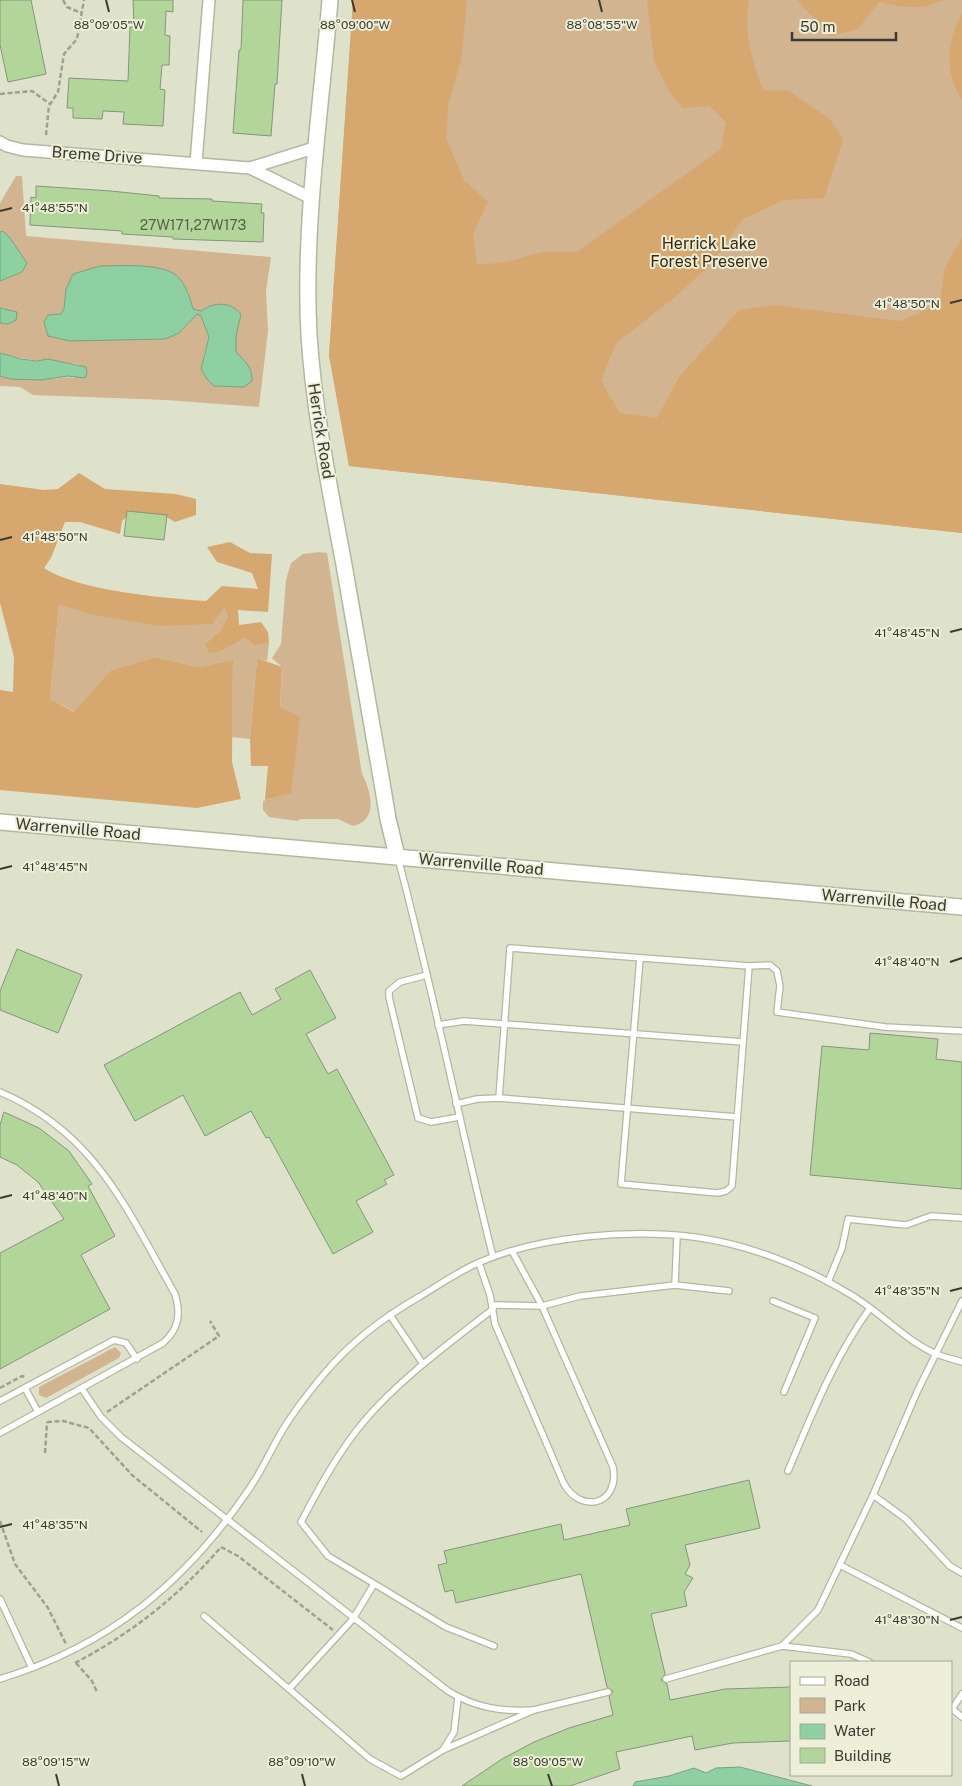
<svg xmlns="http://www.w3.org/2000/svg" width="962" height="1786" font-family="'Public Sans',sans-serif">
<style>
.green{fill:#d3b490;fill-rule:evenodd}
.forest{fill:#d6a76e}
.water{fill:#8fd0a3;stroke:#75a381}
.building{fill:#b2d699;stroke:#879380}
.lines{fill:none;stroke-linecap:round;stroke-linejoin:round}
.lane-casing{stroke:#b4b6a0;stroke-width:8}
.street-casing{stroke:#b4b6a0;stroke-width:14}
.secondary-casing{stroke:#b4b6a0;stroke-width:18}
.path{stroke:#a0a290;stroke-width:2.5;stroke-dasharray:5 2.5;stroke-linecap:butt}
.lane{stroke:#fff;stroke-width:5.5}
.street{stroke:#fff;stroke-width:11}
.secondary{stroke:#fff;stroke-width:15}
.ticks{fill:none;stroke:#393a31;stroke-width:2}
.labels{text-anchor:middle;dominant-baseline:central;stroke-width:4;stroke-linejoin:round;paint-order:stroke}
.number-label{font-size:14px;fill:#57614b}
.street-label{font-size:16px;fill:#393a31;stroke:#edefd8}
.park-label{font-size:16px;fill:#3b270e;stroke:#edefd8}
.ticks-label{font-size:12px;text-anchor:middle;fill:#393a31;stroke:#edefd8;stroke-width:4;stroke-linejoin:round;paint-order:stroke}
</style>
<rect width="100%" height="100%" fill="#dfe2cb"/>
<!-- green -->
<g class="green">
<path d="M 353,0 L 962,0 L 962,533 L 349,466 L 329,355 Z"/>
<path d="M 16,176 L 22,176 L 26,236 L 271,257 L 266,291 L 268,331 L 259,407 L 166,400 L 33,395 L 20,387 L 0,386 L 0,376 C 16,381 34,380 51,379 C 59,379 66,376 74,378 L 78,364 C 51,361 26,361 0,353 L 0,323 L 8,324 L 7,309 L 0,308 L 0,281 L 22,272 L 27,263 L 10,238 L 3,231 L 0,232 L 0,203 ZM 100,266 L 166,270 L 188,291 L 193,309 L 201,312 L 209,306 L 241,314 L 236,336 L 236,353 L 246,362 L 244,387 L 214,386 L 207,379 L 203,358 L 209,337 L 201,316 L 197,314 L 179,333 L 48,315 L 61,314 L 64,309 L 66,289 Z"/>
<path d="M 319,552 L 327,553 L 362,774 C 371,791 379,820 353,826 L 338,819 L 301,819 L 297,821 L 269,817 L 263,810 L 263,801 L 291,792 L 280,707 L 282,667 L 272,658 L 281,644 L 286,580 L 291,563 L 303,554 Z"/>
<path d="M 59,603 L 224,608 L 228,616 L 220,631 L 205,644 L 220,652 L 245,638 L 255,646 L 269,643 L 267,661 L 257,658 L 250,739 L 232,737 L 233,660 L 198,667 L 155,657 L 111,670 L 75,712 L 50,699 Z"/>
<path d="M 115,1347 L 121,1353 L 119,1358 L 46,1398 L 39,1395 L 39,1387 Z"/>
</g>
<!-- forest -->
<g class="forest">
<path d="M 353,0 L 467,0 L 461,60 L 448,106 L 446,139 L 464,180 L 488,202 L 473,233 L 477,265 L 507,262 L 542,252 L 577,252 L 721,149 L 726,123 L 710,106 L 683,108 L 669,91 L 654,61 L 647,0 L 749,0 C 743,32 752,60 763,90 L 789,91 L 830,119 L 843,140 L 824,198 L 784,200 L 743,219 L 710,265 L 674,298 L 616,343 L 601,381 L 620,413 L 657,418 L 679,377 L 739,310 L 774,305 L 899,321 L 939,305 L 945,267 L 962,238 L 962,533 L 349,466 L 329,355 Z"/>
<path d="M 797,0 L 944,0 C 919,11 904,7 879,2 L 858,29 L 830,36 Z"/>
<path d="M 962,13 L 962,100 C 944,72 947,41 962,13 Z"/>
<path d="M 79,473 L 105,489 L 176,494 L 196,499 L 196,515 L 175,522 L 163,515 L 130,514 L 122,521 L 120,534 L 80,522 L 65,522 L 51,558 L 44,568 C 79,591 163,598 206,601 L 222,586 L 258,589 L 252,573 L 217,562 L 207,547 L 230,542 L 250,553 L 272,554 L 268,612 L 238,610 L 239,625 L 261,622 L 268,632 L 269,643 L 255,646 L 245,638 L 220,652 L 209,653 L 205,644 L 220,631 L 228,616 L 224,608 L 212,624 L 158,626 L 90,614 L 59,604 L 50,699 L 74,712 L 111,670 L 155,657 L 198,667 L 233,660 L 232,762 L 241,799 L 197,808 L 0,790 L 0,690 L 13,692 L 14,657 L 0,603 L 0,484 L 44,490 L 58,489 Z"/>
<path d="M 257,658 L 282,667 L 280,707 L 300,717 L 291,793 L 265,800 L 268,766 L 251,766 L 250,739 Z"/>
</g>
<!-- water -->
<g class="water">
<path d="M 3,231 L 10,238 L 27,263 L 22,272 L 0,281 L 0,232 Z"/>
<path d="M 100,266 C 119,266 166,262 179,278 C 187,287 190,298 193,309 L 201,311 C 214,302 230,301 241,314 L 236,336 L 236,352 C 245,361 253,368 252,381 L 244,387 L 214,386 L 207,379 L 201,369 L 209,337 L 201,316 L 197,314 L 179,333 L 165,339 L 70,341 L 48,336 L 44,322 L 48,315 L 61,314 L 64,309 L 66,289 L 73,274 Z"/>
<path d="M 0,308 L 17,312 L 16,320 L 8,324 L 0,323 Z"/>
<path d="M 0,353 L 21,359 L 37,361 L 48,359 L 86,367 L 87,373 L 85,378 L 68,376 L 41,380 L 10,379 L 0,376 Z"/>
<path d="M 740,1767 L 812,1786 L 633,1786 L 635,1782 L 669,1776 L 694,1768 L 706,1773 L 716,1768 Z"/>
</g>
<!-- building -->
<g class="building">
<path d="M 0,0 L 31,0 L 46,74 L 8,82 L 0,45 Z"/>
<path d="M 133,0 L 173,0 L 173,12 L 166,11 L 165,35 L 170,36 L 169,65 L 162,65 L 160,89 L 165,90 L 163,126 L 123,124 L 124,112 L 103,111 L 102,119 L 73,118 L 73,108 L 67,108 L 69,78 L 128,81 L 130,27 L 134,27 Z"/>
<path d="M 243,0 L 282,0 L 277,84 L 275,84 L 271,136 L 233,133 L 239,50 L 241,50 Z"/>
<path d="M 36,186 L 111,191 L 159,196 L 159,198 L 212,199 L 212,201 L 262,204 L 261,213 L 264,213 L 263,242 L 173,239 L 173,237 L 122,234 L 122,231 L 30,225 L 31,197 L 36,198 Z"/>
<path d="M 127,511 L 167,515 L 164,540 L 124,536 Z"/>
<path d="M 17,949 L 82,975 L 58,1033 L 0,1010 L 0,991 Z"/>
<path d="M 310,970 L 336,1018 L 306,1034 L 328,1074 L 337,1069 L 394,1175 L 384,1180 L 387,1184 L 356,1201 L 373,1232 L 333,1254 L 269,1137 L 266,1138 L 251,1111 L 205,1136 L 183,1095 L 135,1121 L 104,1065 L 240,992 L 252,1015 L 281,999 L 275,989 Z"/>
<path d="M 870,1033 L 938,1039 L 936,1059 L 962,1062 L 962,1189 L 810,1175 L 822,1046 L 869,1050 Z"/>
<path d="M 4,1112 L 39,1128 L 69,1151 L 92,1184 L 88,1186 L 115,1236 L 81,1255 L 110,1309 L 0,1369 L 0,1253 L 64,1219 L 38,1182 L 17,1165 L 0,1157 L 0,1125 Z"/>
<path d="M 749,1480 L 760,1528 L 685,1545 L 690,1565 L 685,1574 L 693,1578 L 684,1592 L 687,1606 L 651,1614 L 665,1674 L 661,1680 L 667,1684 L 670,1700 L 725,1689 L 791,1687 L 791,1741 L 733,1743 L 695,1750 L 692,1736 L 616,1752 L 620,1769 L 570,1786 L 462,1786 L 502,1759 L 534,1742 L 569,1728 L 613,1715 L 609,1697 L 613,1691 L 607,1687 L 581,1574 L 456,1603 L 453,1590 L 445,1592 L 438,1565 L 447,1563 L 444,1551 L 561,1524 L 564,1540 L 630,1525 L 626,1509 Z"/>
</g>
<g class="lines">
<defs>
<g id="lane">
<path d="M 398,858 C 433,990 460,1125 493,1257"/>
<path d="M 749,966 L 770,965 L 777,971 L 780,986 L 777,1012 L 885,1027 L 962,1031"/>
<path d="M 427,975 L 400,982 L 389,991 L 389,997 L 418,1118 L 431,1122 L 459,1117"/>
<path d="M 438,1025 L 464,1021 L 743,1042"/>
<path d="M 0,1092 C 96,1133 127,1210 175,1294 C 181,1314 179,1329 163,1343 L 0,1433"/>
<path d="M 499,1098 L 510,948 L 749,966 L 732,1186 L 726,1191 L 718,1193 L 621,1184 L 640,958"/>
<path d="M 456,1104 L 477,1099 L 499,1098 L 737,1117"/>
<path d="M 479,1263 L 490,1295 L 495,1324 L 564,1484 C 582,1515 620,1504 613,1467 L 542,1306 L 512,1251"/>
<path d="M 828,1282 L 842,1248 L 848,1219 L 906,1225 L 931,1216 L 962,1218"/>
<path d="M 675,1285 L 677,1236"/>
<path d="M 773,1301 L 815,1318 L 784,1392"/>
<path d="M 492,1305 L 542,1306 L 580,1296 L 675,1285 L 729,1291"/>
<path d="M 493,1309 C 451,1342 400,1379 366,1419 C 340,1449 320,1486 301,1522 L 328,1556 L 446,1627 L 494,1646"/>
<path d="M 390,1315 L 423,1364"/>
<path d="M 25,1388 L 38,1412"/>
<path d="M 82,1389 L 101,1417 L 121,1437 L 448,1691 C 476,1708 502,1712 534,1710"/>
<path d="M 0,1401 L 114,1340 L 126,1343 L 137,1359"/>
<path d="M 788,1471 C 812,1414 834,1358 870,1308"/>
<path d="M 873,1495 L 906,1519 L 950,1566 L 962,1573"/>
<path d="M 840,1565 L 962,1628"/>
<path d="M 374,1584 L 353,1619 L 289,1689 L 370,1759 L 401,1776 L 443,1750 L 534,1710 L 608,1692"/>
<path d="M 0,1599 L 32,1668"/>
<path d="M 204,1616 L 289,1689"/>
<path d="M 782,1646 L 818,1610 L 873,1495 L 917,1392 L 962,1301"/>
<path d="M 0,1679 C 108,1646 184,1584 247,1492 C 261,1473 270,1451 282,1431 C 294,1411 309,1392 324,1374 C 350,1343 384,1317 419,1297 C 439,1285 459,1271 480,1262 C 541,1236 629,1229 694,1237 C 748,1244 806,1267 853,1296 C 881,1313 904,1339 934,1353 C 943,1357 953,1359 962,1362"/>
<path d="M 666,1679 L 782,1646 L 851,1654 L 869,1662"/>
<path d="M 951,1708 L 962,1717"/>
<path d="M 952,1709 L 962,1694"/>
<path d="M 443,1750 L 454,1732 L 458,1698"/>
</g>
<g id="street">
<path d="M 0,142 L 7,146 L 23,150 L 250,168 L 313,199"/>
<path d="M 196,163 L 209,0"/>
<path d="M 250,168 L 317,147"/>
</g>
<g id="secondary">
<path d="M 330,0 C 321,111 303,224 309,335 C 314,413 330,489 344,565 C 359,649 374,734 388,819 L 397,856"/>
<path d="M 0,822 L 962,907"/>
</g>
</defs>
<!-- lane casing -->
<use href="#lane" class="lane-casing"/>
<!-- street casing -->
<use href="#street" class="street-casing"/>
<!-- secondary casing -->
<use href="#secondary" class="secondary-casing"/>
<!-- path -->
<g class="path">
<path d="M 63,0 L 67,7 L 81,13"/>
<path d="M 0,94 L 32,91 L 50,104"/>
<path d="M 46,135 L 49,106 L 58,92 L 64,54 L 77,39 L 84,0"/>
<path d="M 0,1388 L 22,1376 L 25,1377"/>
<path d="M 107,1412 L 219,1336 L 210,1321"/>
<path d="M 47,1422 L 63,1421 L 89,1428 L 132,1475 L 202,1532"/>
<path d="M 45,1453 L 47,1422"/>
<path d="M 0,1521 L 15,1564 L 48,1608 L 66,1644"/>
<path d="M 221,1547 L 238,1556 L 333,1630"/>
<path d="M 75,1663 C 132,1633 179,1596 221,1547"/>
<path d="M 76,1663 L 92,1681 L 97,1692"/>
</g>
<!-- lane -->
<use href="#lane" class="lane"/>
<!-- street -->
<use href="#street" class="street"/>
<!-- secondary -->
<use href="#secondary" class="secondary"/>
</g>
<!-- ticks -->
<path class="ticks" d="M 106,0 L 109,12M 352,0 L 355,12M 599,0 L 602,12M 0,211 L 12,208M 950,303 L 962,300M 0,540 L 12,537M 950,632 L 962,629M 0,869 L 12,866M 950,962 L 962,958M 0,1198 L 12,1195M 950,1291 L 962,1288M 0,1527 L 12,1524M 950,1620 L 962,1617M 56,1774 L 59,1786M 302,1774 L 305,1786M 548,1774 L 552,1786"/>
<g class="labels">
<!-- number labels -->
<g class="number-label">
<text x="193" y="225">27W171,27W173</text>
</g>
<!-- street labels -->
<g class="street-label">
<text transform="translate(97 155) rotate(4)">Breme Drive</text>
<text transform="translate(321 431) rotate(81)">Herrick Road</text>
<text transform="translate(78 829) rotate(5)">Warrenville Road</text>
<text transform="translate(481 864) rotate(5)">Warrenville Road</text>
<text transform="translate(884 900) rotate(5)">Warrenville Road</text>
</g>
<!-- park labels -->
<g class="park-label">
<text x="709" y="243">Herrick Lake<tspan x="709" dy="18">Forest Preserve</tspan></text>
</g>
</g>
<g class="ticks-label">
<text x="109" y="29">88°09'05"W</text>
<text x="355" y="29">88°09'00"W</text>
<text x="602" y="29">88°08'55"W</text>
<text x="55" y="212">41°48'55"N</text>
<text x="907" y="308">41°48'50"N</text>
<text x="55" y="541">41°48'50"N</text>
<text x="907" y="637">41°48'45"N</text>
<text x="55" y="871">41°48'45"N</text>
<text x="907" y="966">41°48'40"N</text>
<text x="55" y="1200">41°48'40"N</text>
<text x="907" y="1295">41°48'35"N</text>
<text x="55" y="1529">41°48'35"N</text>
<text x="907" y="1624">41°48'30"N</text>
<text x="56" y="1766">88°09'15"W</text>
<text x="302" y="1766">88°09'10"W</text>
<text x="548" y="1766">88°09'05"W</text>
</g>
<!-- legend -->
<rect x="790" y="1661" width="162" height="115" fill="#edefd8" stroke="#a5a795"/>
<rect x="800" y="1677" width="25" height="8" fill="#ffffff" stroke="#a5a795"/>
<text x="834" y="1686" font-size="15" fill="#393a31">Road</text>
<rect x="800" y="1698" width="25" height="15" fill="#d3b490" stroke="#a5a795"/>
<text x="834" y="1711" font-size="15" fill="#393a31">Park</text>
<rect x="800" y="1724" width="25" height="15" fill="#8fd0a3" stroke="#a5a795"/>
<text x="834" y="1736" font-size="15" fill="#393a31">Water</text>
<rect x="800" y="1748" width="25" height="15" fill="#b2d699" stroke="#a5a795"/>
<text x="834" y="1761" font-size="15" fill="#393a31">Building</text>
<!-- scale -->
<path d="M792 32v8h104v-8" fill="none" stroke="#393a31" stroke-width="2.5"/>
<text x="800" y="32" font-size="15" fill="#393a31" stroke="#edefd8" stroke-width="4" paint-order="stroke">50 m</text>
</svg>
